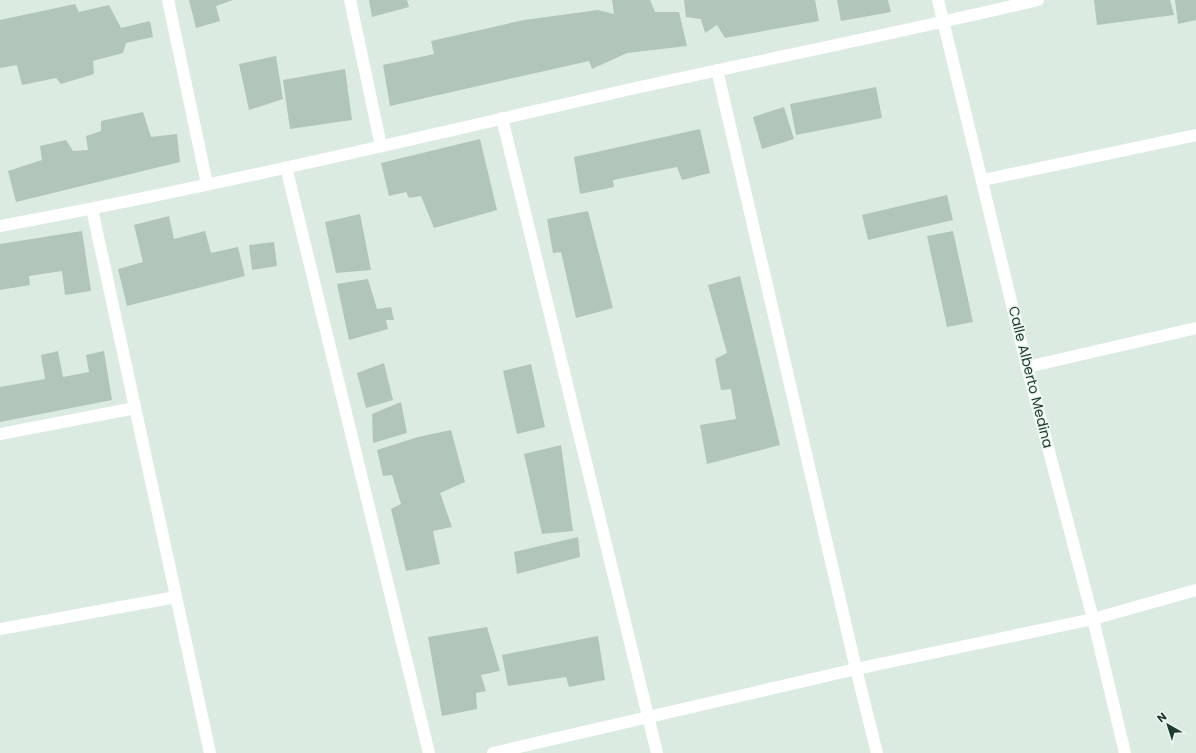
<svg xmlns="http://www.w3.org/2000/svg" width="1196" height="753" font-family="Poppins,sans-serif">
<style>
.building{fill:#b1c5bb}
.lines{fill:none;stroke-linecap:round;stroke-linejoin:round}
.street{stroke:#fff;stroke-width:12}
.labels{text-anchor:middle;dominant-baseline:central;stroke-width:3;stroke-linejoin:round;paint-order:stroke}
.street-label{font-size:14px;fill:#1d3b2f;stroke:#edf7f1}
</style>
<rect width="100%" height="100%" fill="#dcebe2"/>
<!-- building -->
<g class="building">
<path d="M 189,0 L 233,0 L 216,6 L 220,21 L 196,28 Z"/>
<path d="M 369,0 L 407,0 L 409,7 L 372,17 Z"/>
<path d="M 612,0 L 650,0 L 655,12 L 679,12 L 687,46 L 627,53 L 592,69 L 589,61 L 390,106 L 383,65 L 434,54 L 431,41 L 524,20 L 598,10 L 614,14 Z"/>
<path d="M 684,0 L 815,0 L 819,21 L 725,38 L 717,25 L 705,33 L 701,19 L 686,17 Z"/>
<path d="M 837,0 L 888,0 L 891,12 L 841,21 Z"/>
<path d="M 1094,0 L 1170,0 L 1174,15 L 1097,25 Z"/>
<path d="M 1175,0 L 1196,0 L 1196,20 L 1178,24 Z"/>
<path d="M 75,4 L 79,12 L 109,5 L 121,28 L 150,21 L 153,37 L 126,43 L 123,53 L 93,61 L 94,74 L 61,84 L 56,78 L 22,85 L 17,65 L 0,68 L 0,20 Z"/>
<path d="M 276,56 L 283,99 L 249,110 L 239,64 Z"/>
<path d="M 345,69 L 352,120 L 290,129 L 283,80 Z"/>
<path d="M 876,87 L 882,118 L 796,135 L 790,104 Z"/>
<path d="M 784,107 L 794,139 L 762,149 L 753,117 Z"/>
<path d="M 143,112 L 151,137 L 177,134 L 180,162 L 16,202 L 8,171 L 42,160 L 40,146 L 66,140 L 73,151 L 88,150 L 86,136 L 101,131 L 101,121 Z"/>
<path d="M 700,129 L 710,173 L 682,180 L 677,167 L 613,180 L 614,187 L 580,194 L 574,157 Z"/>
<path d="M 480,139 L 497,210 L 434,228 L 421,196 L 409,198 L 406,192 L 389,196 L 381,163 Z"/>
<path d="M 947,195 L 953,220 L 868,240 L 862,215 Z"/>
<path d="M 588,211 L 613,308 L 576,318 L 561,252 L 553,253 L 547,219 Z"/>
<path d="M 360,214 L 371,270 L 336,273 L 325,222 Z"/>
<path d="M 169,216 L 174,239 L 205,231 L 211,253 L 238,247 L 245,276 L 127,306 L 118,269 L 143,262 L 134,225 Z"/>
<path d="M 82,231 L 91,291 L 65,295 L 62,271 L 29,276 L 30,285 L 0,290 L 0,244 Z"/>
<path d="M 953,231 L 973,322 L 947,327 L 927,236 Z"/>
<path d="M 274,242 L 277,266 L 252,270 L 249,245 Z"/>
<path d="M 740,276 L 780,445 L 707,464 L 700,425 L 736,419 L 731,389 L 721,390 L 715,359 L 727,353 L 708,285 Z"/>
<path d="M 368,279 L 377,309 L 391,307 L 394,320 L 386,320 L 388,329 L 349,340 L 337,284 Z"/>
<path d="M 58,351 L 63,377 L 89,372 L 86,355 L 104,351 L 112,400 L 0,422 L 0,387 L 45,379 L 41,355 Z"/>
<path d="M 384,363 L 393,400 L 366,408 L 357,373 Z"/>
<path d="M 531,364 L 545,427 L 517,434 L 503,371 Z"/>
<path d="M 401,402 L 407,433 L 373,443 L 372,414 Z"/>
<path d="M 451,430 L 465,482 L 440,493 L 452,527 L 433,531 L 440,564 L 406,571 L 391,509 L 401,504 L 392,475 L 383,476 L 377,450 L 418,437 Z"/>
<path d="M 561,445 L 573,531 L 542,534 L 524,454 Z"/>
<path d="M 578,537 L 580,557 L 517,574 L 514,552 Z"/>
<path d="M 487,627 L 500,671 L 481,675 L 486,691 L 476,693 L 477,709 L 442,716 L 428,637 Z"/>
<path d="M 598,636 L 605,680 L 569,687 L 566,677 L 508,686 L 502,655 Z"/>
</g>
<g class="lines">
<!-- street -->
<g class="street">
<path d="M 168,0 L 207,184"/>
<path d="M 350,0 L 381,146"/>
<path d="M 938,0 L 1027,367 L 1093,619 L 1125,753"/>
<path d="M 717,70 L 856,669 L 877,753"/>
<path d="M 502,118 L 657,753"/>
<path d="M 286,167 L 429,753"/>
<path d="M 983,180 L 1196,135"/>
<path d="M 92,209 L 210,753"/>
<path d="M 0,226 C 212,187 421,137 631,89 C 767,59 903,32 1038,0"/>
<path d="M 1027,367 L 1196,328"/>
<path d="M 0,434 L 135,408"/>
<path d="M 0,629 L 176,597"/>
<path d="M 493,753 L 856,669 L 1093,619 L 1196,590"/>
</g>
</g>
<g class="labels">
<!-- street labels -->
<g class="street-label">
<text transform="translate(1031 377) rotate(76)">Calle Alberto Medina</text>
</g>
</g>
<!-- north arrow -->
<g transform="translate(1168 725) rotate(321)" stroke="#edf7f1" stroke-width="3" paint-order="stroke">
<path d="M0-3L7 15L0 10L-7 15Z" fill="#1d3b2f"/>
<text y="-6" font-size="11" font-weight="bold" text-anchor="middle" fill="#1d3b2f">N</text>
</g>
</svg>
